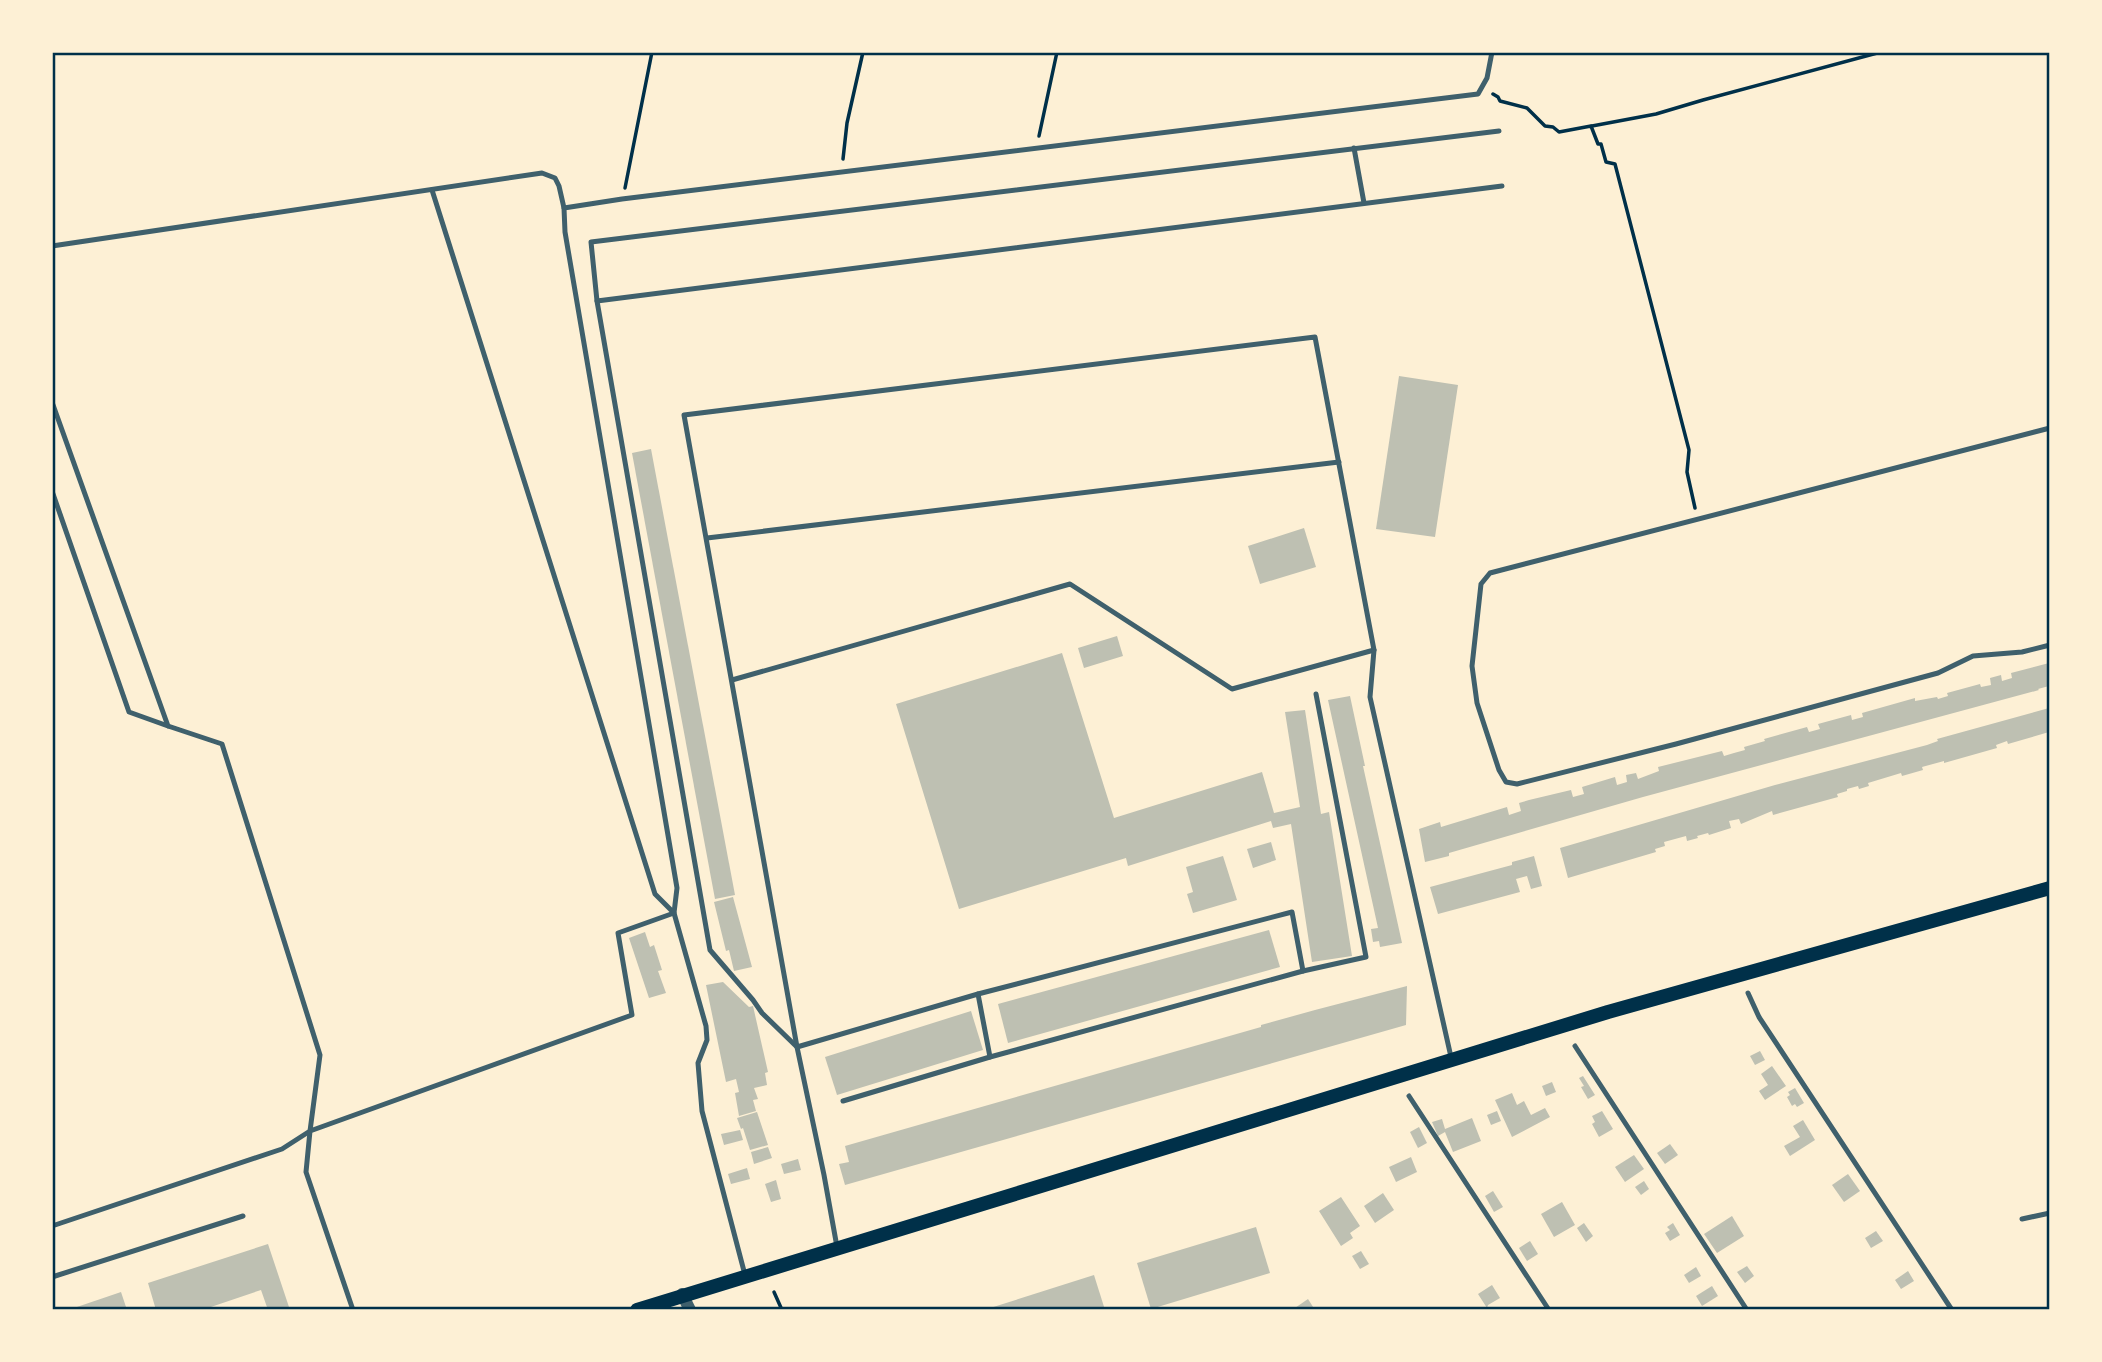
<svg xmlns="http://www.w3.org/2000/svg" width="2102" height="1362" font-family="Lora,serif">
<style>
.building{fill:#bec0b2}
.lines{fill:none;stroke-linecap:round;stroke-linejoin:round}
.path{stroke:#003049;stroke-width:3.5}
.service{stroke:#3f606c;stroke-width:5}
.tertiary{stroke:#3f606c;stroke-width:12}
.secondary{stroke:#003049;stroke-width:14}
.neatline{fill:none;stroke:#003049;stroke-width:2.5}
</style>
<rect width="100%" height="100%" fill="#fdf0d5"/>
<!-- building -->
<g class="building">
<path d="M 1399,376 L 1458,385 L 1435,537 L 1376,529 Z"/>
<path d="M 651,449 L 735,895 L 715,899 L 632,453 Z"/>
<path d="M 1304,528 L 1316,567 L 1260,584 L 1248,546 Z"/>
<path d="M 1117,636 L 1123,656 L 1084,668 L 1078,648 Z"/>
<path d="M 1062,653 L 1114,818 L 1262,772 L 1274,813 L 1300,807 L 1285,712 L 1305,710 L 1321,814 L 1329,812 L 1352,956 L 1312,962 L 1291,824 L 1273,828 L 1271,821 L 1128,866 L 1126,858 L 959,909 L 896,704 Z"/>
<path d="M 2049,663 L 2049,686 L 2038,689 L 2039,690 L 1643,797 L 1449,853 L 1449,856 L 1425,862 L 1419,829 L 1440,822 L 1441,827 L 1507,807 L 1509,815 L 1521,811 L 1519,803 L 1529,800 L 1571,790 L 1573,797 L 1584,794 L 1582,787 L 1615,777 L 1617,785 L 1627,782 L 1626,775 L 1636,773 L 1638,779 L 1659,771 L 1658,767 L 1722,751 L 1724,756 L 1734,753 L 1745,750 L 1744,747 L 1765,741 L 1764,739 L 1807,727 L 1809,732 L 1820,729 L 1818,724 L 1851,715 L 1852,720 L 1863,717 L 1862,713 L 1915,698 L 1915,701 L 1937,697 L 1938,699 L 1948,696 L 1947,693 L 1980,684 L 1981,687 L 1991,685 L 1990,678 L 2001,675 L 2002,681 L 2012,678 L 2011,673 Z"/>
<path d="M 1350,696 L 1365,766 L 1363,766 L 1402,943 L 1380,947 L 1379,941 L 1373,942 L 1371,929 L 1378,928 L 1328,700 Z"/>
<path d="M 2049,708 L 2049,732 L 2008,744 L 2007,741 L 1996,745 L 1997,748 L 1944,763 L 1944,761 L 1922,767 L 1923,770 L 1902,776 L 1901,773 L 1868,783 L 1869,786 L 1859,789 L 1858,786 L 1847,789 L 1847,791 L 1837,794 L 1838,797 L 1773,815 L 1772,811 L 1741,824 L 1739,819 L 1729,821 L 1731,828 L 1709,835 L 1708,833 L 1697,836 L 1698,838 L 1687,841 L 1686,836 L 1664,842 L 1665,846 L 1655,849 L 1656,852 L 1568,878 L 1560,848 L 1775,785 L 1927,745 L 1938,741 L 1937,739 Z"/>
<path d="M 1271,842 L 1276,860 L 1253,868 L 1247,849 Z"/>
<path d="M 1223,856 L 1237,900 L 1193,913 L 1187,894 L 1193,892 L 1186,867 Z"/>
<path d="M 1534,856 L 1542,886 L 1531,889 L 1527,876 L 1516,879 L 1520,892 L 1438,914 L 1430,887 L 1512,865 L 1512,862 Z"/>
<path d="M 733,897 L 752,967 L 734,971 L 729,950 L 726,951 L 714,902 Z"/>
<path d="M 1269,930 L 1280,967 L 1008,1043 L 998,1004 Z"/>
<path d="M 645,932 L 650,947 L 654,945 L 662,970 L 658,971 L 666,993 L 649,998 L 629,938 Z"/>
<path d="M 723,982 L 749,1007 L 753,1006 L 768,1072 L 765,1073 L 767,1085 L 754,1088 L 758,1099 L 753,1100 L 756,1111 L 739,1116 L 735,1093 L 739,1092 L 736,1079 L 726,1082 L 706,985 Z"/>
<path d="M 1407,986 L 1406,1025 L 845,1185 L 839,1164 L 849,1162 L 845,1146 L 1261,1027 L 1261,1025 L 1315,1010 Z"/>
<path d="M 971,1011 L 983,1050 L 837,1095 L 825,1057 Z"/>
<path d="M 1760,1051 L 1765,1060 L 1755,1065 L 1750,1056 Z"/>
<path d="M 1772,1066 L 1786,1086 L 1765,1100 L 1759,1091 L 1768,1085 L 1761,1074 Z"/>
<path d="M 1583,1076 L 1595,1095 L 1588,1099 L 1581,1087 L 1584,1086 L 1579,1078 Z"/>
<path d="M 1552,1082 L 1556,1092 L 1546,1096 L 1542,1086 Z"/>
<path d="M 1795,1088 L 1804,1103 L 1797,1107 L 1795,1104 L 1792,1106 L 1787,1097 L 1790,1095 L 1788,1092 Z"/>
<path d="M 1512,1093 L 1517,1105 L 1524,1101 L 1531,1115 L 1545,1108 L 1550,1117 L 1512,1137 L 1495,1100 Z"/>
<path d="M 1497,1111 L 1501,1121 L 1491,1125 L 1487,1115 Z"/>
<path d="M 1602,1111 L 1613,1129 L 1599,1137 L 1592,1124 L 1595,1122 L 1592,1116 Z"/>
<path d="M 757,1112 L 768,1145 L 750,1150 L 743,1128 L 741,1129 L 737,1118 Z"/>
<path d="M 1472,1118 L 1481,1141 L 1453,1152 L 1445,1132 L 1438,1136 L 1432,1122 L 1442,1119 L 1445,1129 Z"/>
<path d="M 1803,1120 L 1815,1140 L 1790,1156 L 1784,1146 L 1800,1137 L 1793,1126 Z"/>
<path d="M 1419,1127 L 1427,1143 L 1418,1148 L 1410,1132 Z"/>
<path d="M 740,1130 L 743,1140 L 724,1145 L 721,1134 Z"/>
<path d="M 1670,1144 L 1678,1155 L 1665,1164 L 1657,1153 Z"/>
<path d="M 768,1147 L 772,1158 L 754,1164 L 751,1152 Z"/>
<path d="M 1634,1155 L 1644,1169 L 1625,1182 L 1615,1167 Z"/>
<path d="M 1411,1157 L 1417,1172 L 1396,1182 L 1389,1167 Z"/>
<path d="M 798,1159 L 801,1170 L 784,1174 L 781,1164 Z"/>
<path d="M 747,1168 L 750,1179 L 731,1184 L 728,1174 Z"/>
<path d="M 1848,1174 L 1860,1191 L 1844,1202 L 1832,1185 Z"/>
<path d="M 776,1180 L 781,1199 L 771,1202 L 765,1184 Z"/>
<path d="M 1644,1181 L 1649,1189 L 1641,1195 L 1635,1187 Z"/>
<path d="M 1493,1191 L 1503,1207 L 1494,1212 L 1485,1196 Z"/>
<path d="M 1383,1193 L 1394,1210 L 1375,1223 L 1364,1206 Z"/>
<path d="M 1341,1197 L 1360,1226 L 1350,1233 L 1353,1238 L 1341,1246 L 1319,1211 Z"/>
<path d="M 1562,1202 L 1575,1225 L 1554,1237 L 1541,1214 Z"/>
<path d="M 1732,1216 L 1744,1236 L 1717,1253 L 1704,1234 Z"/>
<path d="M 1584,1223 L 1593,1236 L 1586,1242 L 1577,1228 Z"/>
<path d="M 1673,1223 L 1680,1235 L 1670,1241 L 1665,1233 L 1670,1230 L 1667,1227 Z"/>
<path d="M 1256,1227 L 1270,1273 L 1151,1309 L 1137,1263 Z"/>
<path d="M 1876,1231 L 1883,1241 L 1871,1248 L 1865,1238 Z"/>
<path d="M 1530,1241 L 1538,1254 L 1527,1261 L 1519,1248 Z"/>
<path d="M 268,1244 L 290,1310 L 268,1310 L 261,1290 L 202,1310 L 156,1310 L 148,1283 Z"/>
<path d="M 1361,1251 L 1369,1264 L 1360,1269 L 1352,1256 Z"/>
<path d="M 1747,1266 L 1754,1276 L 1745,1283 L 1737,1272 Z"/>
<path d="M 1696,1267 L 1701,1276 L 1689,1283 L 1684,1275 Z"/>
<path d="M 1908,1271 L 1914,1281 L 1901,1289 L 1895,1280 Z"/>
<path d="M 1094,1275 L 1105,1310 L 987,1310 L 987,1309 Z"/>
<path d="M 1492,1285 L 1500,1298 L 1488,1305 L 1487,1308 L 1478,1294 Z"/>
<path d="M 1712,1286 L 1718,1296 L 1702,1306 L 1696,1296 Z"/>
<path d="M 121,1292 L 127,1310 L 71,1310 L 71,1309 Z"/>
<path d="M 1308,1299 L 1315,1310 L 1292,1310 Z"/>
</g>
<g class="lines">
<!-- path -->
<g class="path">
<path d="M 1493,94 L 1498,97 L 1500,101 L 1527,108 L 1545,126 L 1553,127 L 1559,132 L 1591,126 L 1598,144 L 1601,144 L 1606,162 L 1615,164 L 1689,450 L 1687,472 L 1695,508"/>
<path d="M 1592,126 L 1656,114 L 1703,100 L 1881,52"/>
<path d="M 1039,136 L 1057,52"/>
<path d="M 843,159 L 847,123 L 863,52"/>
<path d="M 625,188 L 652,52"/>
<path d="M 774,1292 L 782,1310"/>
</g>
<!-- service -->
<g class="service">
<path d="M 1354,148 L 1364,203"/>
<path d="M 432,190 L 655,894 L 674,913 L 706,1026 L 707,1040 L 698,1063 L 702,1111 L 745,1275"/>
<path d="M 52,246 L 542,173 L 555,178 L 559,186 L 564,208"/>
<path d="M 597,301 L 591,242 L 1499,131"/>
<path d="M 52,402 L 168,726 L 222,744 L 320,1055 L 310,1131 L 282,1149 L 52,1226"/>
<path d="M 2050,428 L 1490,573 L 1481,584 L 1472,666 L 1477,703 L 1499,770 L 1506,782 L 1517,784 L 1676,744 L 1938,673 L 1973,656 L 2022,652 L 2050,645"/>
<path d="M 52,491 L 129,712 L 168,726"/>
<path d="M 707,538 L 1339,462"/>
<path d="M 732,680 L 1070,584 L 1232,689 L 1374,650"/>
<path d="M 1303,971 L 1292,912 L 978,994 L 797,1047 L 762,1013 L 753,1000 L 710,950 L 597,301 L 1502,186"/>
<path d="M 1748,993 L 1759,1017 L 1952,1310"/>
<path d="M 978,994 L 990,1057"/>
<path d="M 1575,1046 L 1747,1310"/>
<path d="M 1409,1096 L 1549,1310"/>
<path d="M 843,1101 L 990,1057 L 1303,971 L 1366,957 L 1316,694"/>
<path d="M 2022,1219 L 2050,1213"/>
<path d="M 837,1247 L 824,1175 L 797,1047 L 684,415 L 1315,337 L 1374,650 L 1370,697 L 1451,1057"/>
<path d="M 52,1277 L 243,1216"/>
<path d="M 240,1310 L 244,1310"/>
<path d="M 353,1310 L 306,1172 L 310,1131 L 632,1015 L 618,933 L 674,913 L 677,888 L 565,232 L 564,208 L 622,199 L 1478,94 L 1487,78 L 1492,52"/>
</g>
<!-- tertiary -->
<path class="tertiary" d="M 682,1294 L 690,1310"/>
<!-- secondary -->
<path class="secondary" d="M 637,1310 L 1608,1012 L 2050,888"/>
</g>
<!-- border -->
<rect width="2102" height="1362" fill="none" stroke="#fdf0d5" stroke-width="108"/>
<rect x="54" y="54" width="1994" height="1254" class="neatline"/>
</svg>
